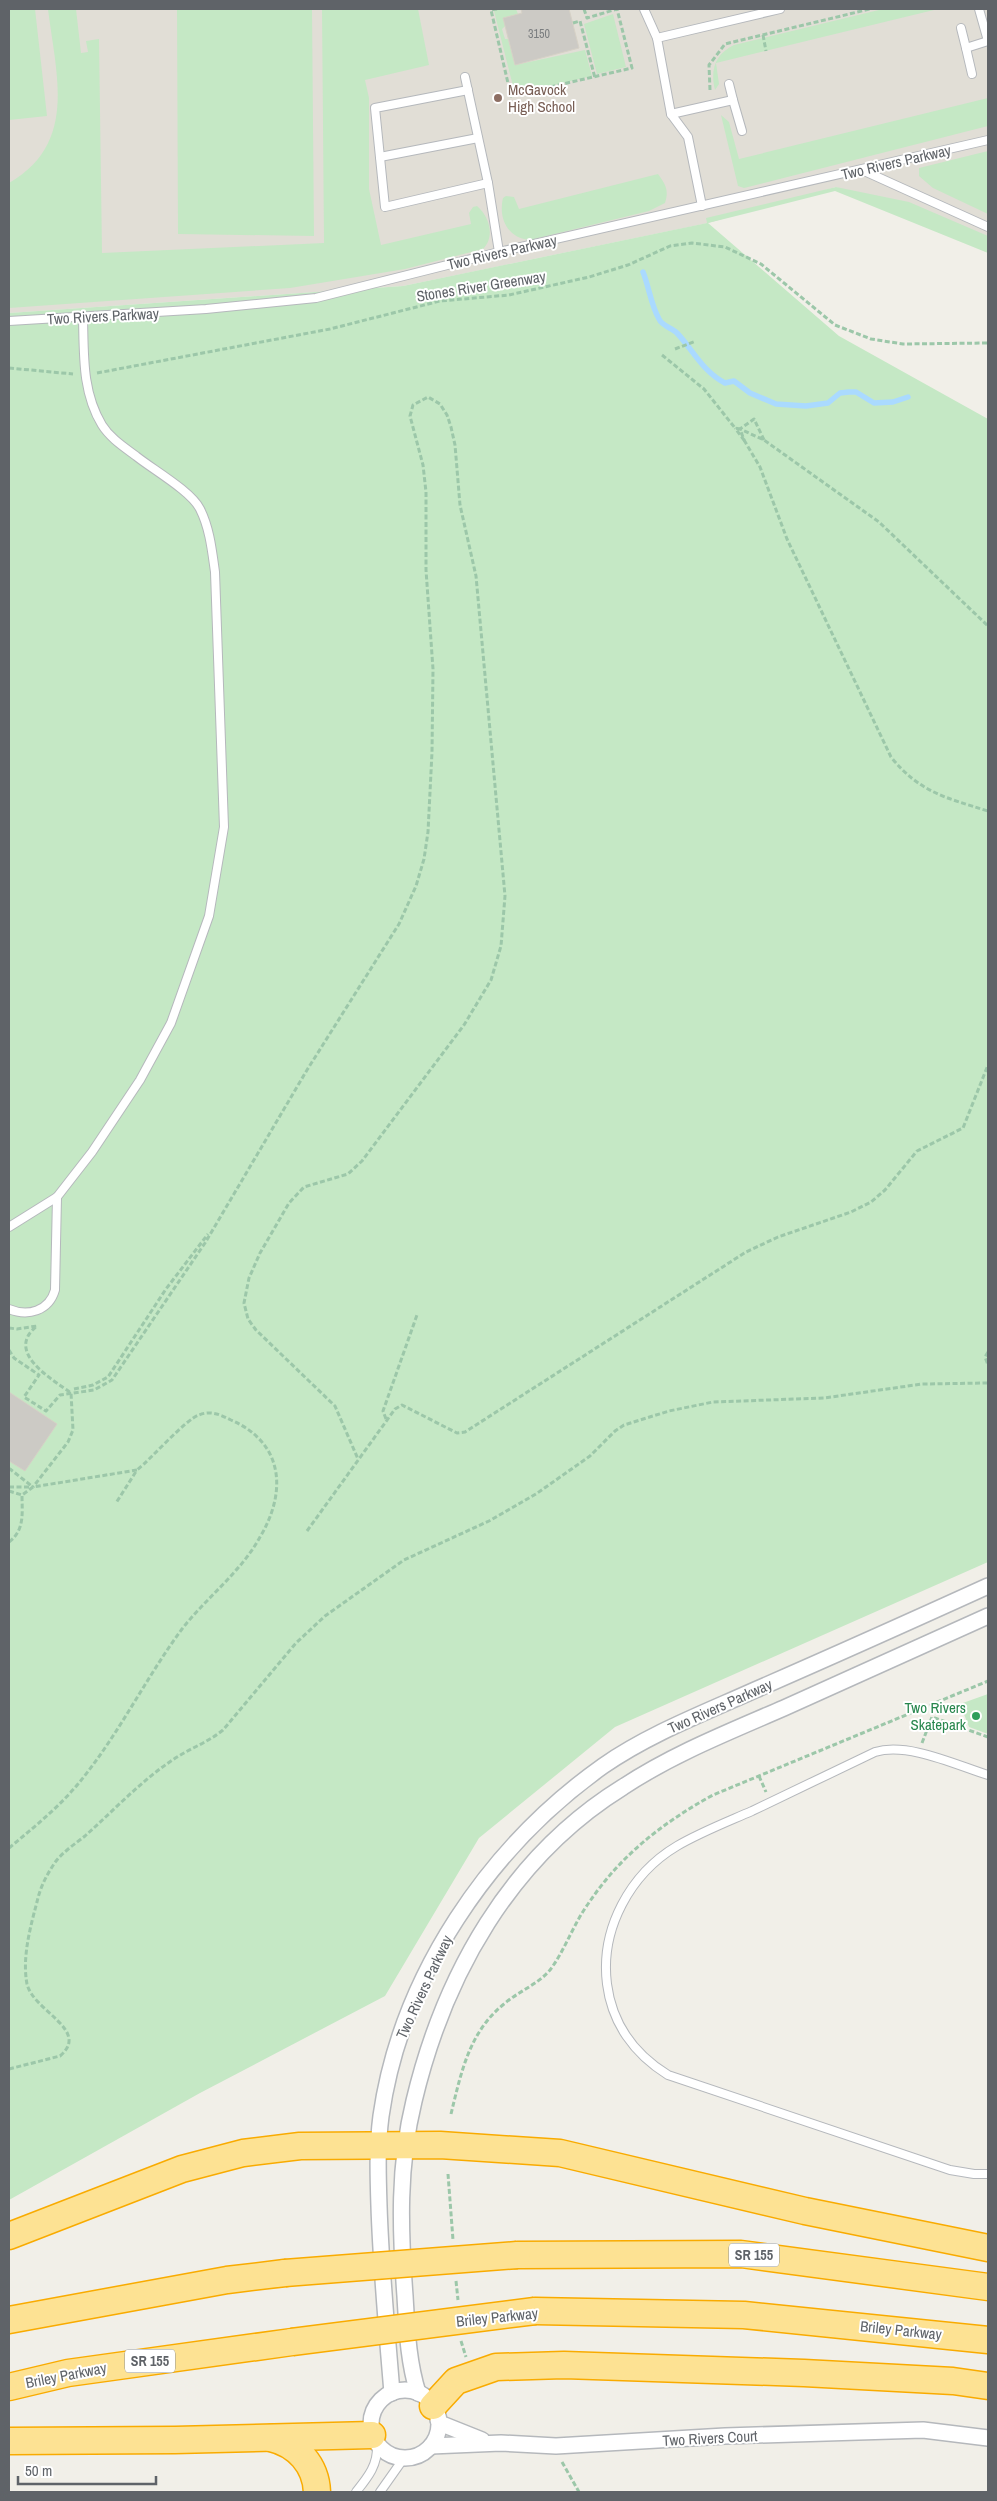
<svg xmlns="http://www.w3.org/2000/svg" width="997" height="2501" font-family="'Archivo Narrow',sans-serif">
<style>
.education{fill:#e1ded6}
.green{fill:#c5e8c5}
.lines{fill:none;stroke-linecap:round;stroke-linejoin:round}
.stream{stroke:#aadaff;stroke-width:5.5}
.building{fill:#cccac5;stroke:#d6d1c6}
.lane-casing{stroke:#b5b8bc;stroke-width:10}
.street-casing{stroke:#b5b8bc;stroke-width:18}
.highway-casing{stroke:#f9ab00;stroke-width:29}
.path{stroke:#9cc7a9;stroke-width:3;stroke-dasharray:5 2.5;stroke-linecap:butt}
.lane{stroke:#fff;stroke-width:8}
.street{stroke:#fff;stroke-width:15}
.highway{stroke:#fde293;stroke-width:26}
.highway-bridge-casing{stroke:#f9ab00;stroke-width:29;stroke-linecap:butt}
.highway-bridge{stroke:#fde293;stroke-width:26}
.education-dot{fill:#8d6e63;stroke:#fff;stroke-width:2}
.leisure-dot{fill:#2e9e5b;stroke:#fff;stroke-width:2}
.labels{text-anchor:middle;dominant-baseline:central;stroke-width:4;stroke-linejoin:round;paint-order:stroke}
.number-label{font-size:12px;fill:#7a7d7f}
.shield{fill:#fff;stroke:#8f9295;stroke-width:1}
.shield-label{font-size:14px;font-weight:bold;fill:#5f6368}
.education-label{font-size:15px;fill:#785e54;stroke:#fff;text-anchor:start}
.street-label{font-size:15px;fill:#5f6368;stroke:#fff}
.leisure-label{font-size:15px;fill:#27864d;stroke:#fff;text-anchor:end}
</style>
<rect width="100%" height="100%" fill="#f1efe8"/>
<!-- education -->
<path class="education" d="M 9,9 L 988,9 L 988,246 L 836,187 L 708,223 L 403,286 L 9,313 Z"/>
<!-- green -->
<g class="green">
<path d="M 9,9 L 35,9 L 47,116 L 9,120 Z"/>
<path d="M 48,9 L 76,9 L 81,53 L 88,52 L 86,41 L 99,39 L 102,253 L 324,243 L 322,9 L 418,9 L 429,65 L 365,80 L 369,98 L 369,189 L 381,245 L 471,224 L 469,213 L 473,207 L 477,206 C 490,217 495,237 483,249 L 405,269 L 290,288 L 9,308 L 9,183 C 78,143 56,75 48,9 Z"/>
<path d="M 177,9 L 312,9 L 314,236 L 178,234 Z"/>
<path d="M 501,9 L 516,9 L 518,14 L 502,29 L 505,39 L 508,39 L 515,65 L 585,50 L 592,76 L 515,94 L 494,11 Z"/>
<path d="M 883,9 L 938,9 L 716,63 L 719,84 L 715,90 C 710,70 715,54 734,45 Z"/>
<path d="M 613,14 L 626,67 L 597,74 L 584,24 Z"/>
<path d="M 988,98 L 988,126 L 744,188 L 738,186 L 721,115 L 729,122 L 739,159 Z"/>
<path d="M 988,151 L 988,214 L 933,188 L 919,176 L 919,168 Z"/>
<path d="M 658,174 C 666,185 669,190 665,203 L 649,211 L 530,240 C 508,239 498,218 503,198 L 506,196 L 514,197 L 519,209 Z"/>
<path d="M 836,187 L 909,202 L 988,236 L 988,253 L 835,191 L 708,223 L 839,336 L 988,419 L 988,1562 L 615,1727 L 479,1838 L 385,1996 L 200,2093 L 9,2200 L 9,313 L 403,286 L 707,223 L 706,218 Z"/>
<path d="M 988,1694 L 988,1734 L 969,1727 L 960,1704 Z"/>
</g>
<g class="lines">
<!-- stream -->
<path class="stream" d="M 643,272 C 649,287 651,305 659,319 C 662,326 672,328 677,333 C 693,350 703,372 725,383 L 734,381 L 750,393 L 776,404 L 806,406 L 828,403 L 840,393 L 849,392 L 856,392 L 874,403 L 893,402 L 908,397"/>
</g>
<!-- building -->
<g class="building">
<path d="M 521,9 L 569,9 L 579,48 L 515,65 L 503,18 L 522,13 Z"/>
<path d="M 9,1392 L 57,1424 L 25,1471 L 9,1461 Z"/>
</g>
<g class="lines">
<defs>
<g id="lane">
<path d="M 644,9 L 657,38"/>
<path d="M 961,28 L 966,48 L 988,41 L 979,9"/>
<path d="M 966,48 L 972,74"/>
<path d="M 465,77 L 488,183 L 499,252"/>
<path d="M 468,90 L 375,108 L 385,207 L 488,183"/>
<path d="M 733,100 L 742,131"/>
<path d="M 671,114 L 733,100 L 729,84"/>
<path d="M 380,157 L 478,138"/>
<path d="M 862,170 L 988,227"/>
<path d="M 702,206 L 688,137 L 671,114 L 657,38 L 780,9"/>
<path d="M 9,321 L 206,309 L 316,298 L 499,252 L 988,140"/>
<path d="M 9,1227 L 57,1197 L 92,1152 L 140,1080 L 171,1023 L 209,916 L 224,827 L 215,572 C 212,551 210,529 200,509 C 191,491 152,469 136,456 C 124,447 110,438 102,425 C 82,392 84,355 83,317"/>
<path d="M 9,1309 C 28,1317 49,1311 55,1290 L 57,1197"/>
<path d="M 988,1775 C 956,1765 908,1742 875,1752 C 834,1772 793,1791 752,1811 C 727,1822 701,1832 677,1846 C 630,1874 600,1929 607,1984 C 612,2023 634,2054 668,2075 L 950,2170 L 974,2174 L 988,2174"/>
<path d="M 356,2492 C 368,2477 378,2465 377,2445"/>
<path d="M 380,2492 L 404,2458"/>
</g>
<g id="street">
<circle cx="405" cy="2424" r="34"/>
<path d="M 392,2393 C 387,2331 381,2269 379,2206 C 378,2176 377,2146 381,2116 C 401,1976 489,1847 603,1766 C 649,1734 704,1713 755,1690 C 833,1656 911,1621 988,1586"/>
<path d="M 418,2393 C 408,2361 407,2329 405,2296 C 400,2229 398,2166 414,2101 C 444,1975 510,1857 623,1787 C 673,1754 729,1732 784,1708 C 852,1677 920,1647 988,1616"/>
<path d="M 438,2420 L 442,2424 L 482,2440"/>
<path d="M 431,2446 L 501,2443 L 556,2446 L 725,2436 L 923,2430 L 988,2438"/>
</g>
<g id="highway">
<path d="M 9,2236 L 182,2169 L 243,2153 L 300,2146 L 440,2145 L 560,2153 L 805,2211 L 988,2248"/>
<path d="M 517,2255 L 741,2254 L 988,2287"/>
<path d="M 535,2311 L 744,2315 L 988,2340"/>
<path d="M 9,2320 L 227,2280 L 285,2273"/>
<path d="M 9,2387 L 68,2373 L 292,2342"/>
<path d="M 433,2406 L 456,2381 L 496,2367 L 564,2365 L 804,2373 L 953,2381 L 988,2386"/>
<path d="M 271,2438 C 297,2444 316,2465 317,2492"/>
<path d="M 9,2441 L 175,2440 L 372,2435"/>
</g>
</defs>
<!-- lane casing -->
<use href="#lane" class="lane-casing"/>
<!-- street casing -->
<use href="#street" class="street-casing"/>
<!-- highway casing -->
<use href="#highway" class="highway-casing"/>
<!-- path -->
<g class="path">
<path d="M 497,9 L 491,10 L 511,96 L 632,68 L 617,9"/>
<path d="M 584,9 L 587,18 L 617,9"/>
<path d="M 573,23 L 580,21 L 595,78"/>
<path d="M 763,35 L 766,51"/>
<path d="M 710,90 L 709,65 L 725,44 L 870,9"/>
<path d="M 675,349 L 696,341"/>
<path d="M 662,355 L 704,389 L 735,428 L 740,429 L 744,440 L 735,428"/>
<path d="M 9,368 L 73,374"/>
<path d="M 97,373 L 330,329 L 440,301 L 509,295 L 589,277 L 628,265 L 670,246 L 692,243 L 725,247 L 761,264 L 835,325 L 871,339 L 903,344 L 988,343"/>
<path d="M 744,440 L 760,467 L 787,539 L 891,757 C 919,792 946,798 988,811"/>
<path d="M 764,440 L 754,419 L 740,429 L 764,440 L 879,522 L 988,626"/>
<path d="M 9,1328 L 17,1329 L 37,1326 C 4,1352 52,1379 71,1393 L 73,1430 L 68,1442 L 33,1487"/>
<path d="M 9,1350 L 14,1358 L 39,1375 L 24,1397 L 46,1411 L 60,1395 L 94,1390 L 112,1380 L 205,1243 L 307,1070 L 399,924 L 416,886 L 424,859 L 428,832 L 432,752 L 433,669 L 426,570 L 426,492 L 423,465 L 410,416 L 413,405 L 428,397 L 440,404 L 447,415 L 451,427 L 455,445 L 460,505 L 476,576 L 505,896 L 501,946 L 491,980 L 464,1025 L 362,1161 L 348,1174 L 304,1187 L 289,1203 L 260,1253 L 249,1278 L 244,1303 L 248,1319 L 256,1330 L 335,1406 L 358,1459"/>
<path d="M 988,1352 L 985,1357 L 988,1365"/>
<path d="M 74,1389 L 93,1385 L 108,1377 L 166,1289 L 208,1234"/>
<path d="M 386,1419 L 383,1411 L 417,1315"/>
<path d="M 9,1470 L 10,1469 L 33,1487"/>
<path d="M 9,1487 L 32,1487"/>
<path d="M 9,1491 L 22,1495 L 33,1487 L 137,1470 L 116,1503"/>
<path d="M 307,1531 L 395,1409 L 402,1405 L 457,1433 L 465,1432 L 746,1252 L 778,1237 L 851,1212 L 871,1202 L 885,1190 L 917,1151 L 963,1128 L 988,1065"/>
<path d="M 9,1542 C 25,1530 22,1513 22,1495"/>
<path d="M 922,1743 L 932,1717 L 988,1737"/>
<path d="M 759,1776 L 766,1792"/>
<path d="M 9,1848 C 33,1828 58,1808 78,1784 C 118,1736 145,1679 182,1629 C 206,1598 241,1572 260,1537 C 287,1492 284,1443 231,1420 C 221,1415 211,1410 199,1415 C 186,1419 151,1459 137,1470"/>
<path d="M 9,2069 L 60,2056 C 91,2030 33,2011 27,1984 C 22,1958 30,1928 37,1902 C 40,1888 46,1876 54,1864 C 61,1853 75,1844 85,1836 C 113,1811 140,1782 171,1761 C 188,1749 207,1743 223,1730 L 296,1643 L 325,1616 L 404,1560 L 489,1521 L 536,1494 L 590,1456 L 615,1431 L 624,1425 L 669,1411 L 713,1402 L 824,1398 L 922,1384 L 988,1383"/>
<path d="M 451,2114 C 461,2073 469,2032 504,2004 C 519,1991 537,1985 550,1970 C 565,1950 573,1925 588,1904 C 620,1856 662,1823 713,1795 L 988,1681"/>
<path d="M 448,2174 L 453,2240"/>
<path d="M 456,2281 L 458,2300"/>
<path d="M 461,2341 L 466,2357"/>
<path d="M 562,2462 L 579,2492"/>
</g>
<!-- lane -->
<use href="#lane" class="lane"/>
<!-- street -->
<use href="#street" class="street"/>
<!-- highway -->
<use href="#highway" class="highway"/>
<defs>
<g id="highway-bridge">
<path d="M 285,2273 L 517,2255"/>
<path d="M 292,2342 L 535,2311"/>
</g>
</defs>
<!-- highway-bridge casing -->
<use href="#highway-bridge" class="highway-bridge-casing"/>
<!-- highway-bridge -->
<use href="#highway-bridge" class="highway-bridge"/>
</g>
<!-- markers -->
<circle class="education-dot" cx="498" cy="98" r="5"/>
<circle class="leisure-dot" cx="976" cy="1716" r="5"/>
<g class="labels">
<!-- number labels -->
<g class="number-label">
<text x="539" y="34">3150</text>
</g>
<!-- shield labels -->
<g class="shield">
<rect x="729" y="2243.5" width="50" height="23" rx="4"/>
<rect x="125" y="2349.5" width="50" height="23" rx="4"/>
</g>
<g class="shield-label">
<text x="754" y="2255">SR 155</text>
<text x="150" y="2361">SR 155</text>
</g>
<!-- education labels -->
<g class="education-label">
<text x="508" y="89">McGavock<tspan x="508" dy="17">High School</tspan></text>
</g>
<!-- street labels -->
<g class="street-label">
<text transform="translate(896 162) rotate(-13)">Two Rivers Parkway</text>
<text transform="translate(502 252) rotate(-13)">Two Rivers Parkway</text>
<text transform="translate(481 286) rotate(-9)">Stones River Greenway</text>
<text transform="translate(103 316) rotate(-3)">Two Rivers Parkway</text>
<text transform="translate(720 1706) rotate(-24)">Two Rivers Parkway</text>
<text transform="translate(424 1987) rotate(-65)">Two Rivers Parkway</text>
<text transform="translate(497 2317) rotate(-6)">Briley Parkway</text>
<text transform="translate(901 2330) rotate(6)">Briley Parkway</text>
<text transform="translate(66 2375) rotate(-11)">Briley Parkway</text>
<text transform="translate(710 2438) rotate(-3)">Two Rivers Court</text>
</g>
<!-- leisure labels -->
<g class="leisure-label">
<text x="966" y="1707">Two Rivers<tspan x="966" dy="17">Skatepark</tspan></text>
</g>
</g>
<!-- border -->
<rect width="997" height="2501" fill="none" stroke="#5f6368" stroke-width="20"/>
<!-- scale -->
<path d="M18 2476v8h138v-8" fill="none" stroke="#5f6368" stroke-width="2.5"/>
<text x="25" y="2476" font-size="15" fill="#5f6368" stroke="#ffffff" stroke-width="4" paint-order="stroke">50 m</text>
</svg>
